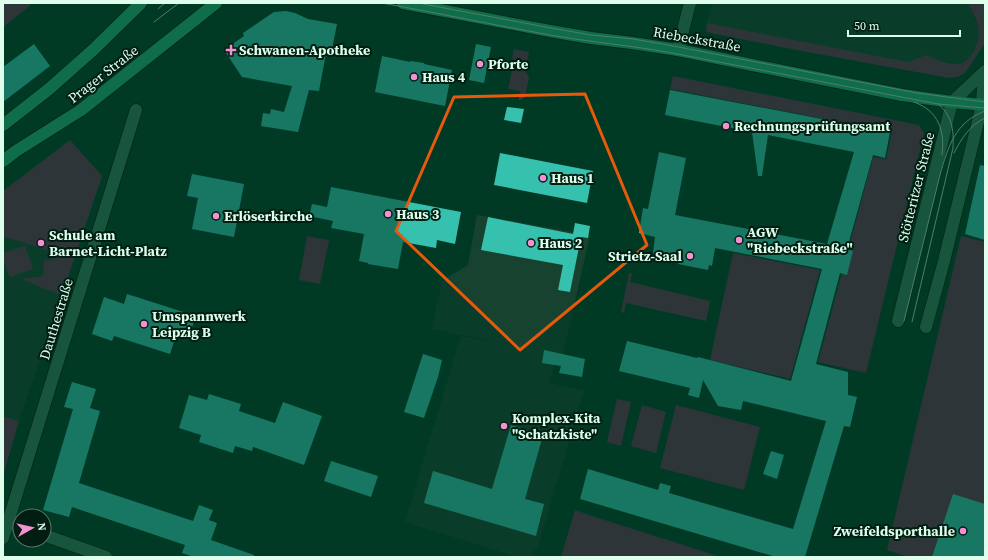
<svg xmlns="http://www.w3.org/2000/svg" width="988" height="560" font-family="'Source Serif 4',serif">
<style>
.built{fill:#184230}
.green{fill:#642f52}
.building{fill:#36c1af}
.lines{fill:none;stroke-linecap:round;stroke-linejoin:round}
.minor-casing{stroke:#071d13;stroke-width:14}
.major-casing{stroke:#071d13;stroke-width:14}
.minor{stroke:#34795a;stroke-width:12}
.major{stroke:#23aa78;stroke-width:12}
.tram{stroke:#a9d0bd;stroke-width:1}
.marked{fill:none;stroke:#e8590c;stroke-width:3;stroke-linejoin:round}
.poi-dot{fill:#f590d1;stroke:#021e12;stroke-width:1.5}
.labels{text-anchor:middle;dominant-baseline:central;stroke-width:4;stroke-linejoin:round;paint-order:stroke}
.street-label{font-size:14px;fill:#ddffec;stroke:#021e12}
.poi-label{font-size:14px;font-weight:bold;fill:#ddffec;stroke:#021e12;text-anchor:start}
</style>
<rect width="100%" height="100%" fill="#003a25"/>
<!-- built -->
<g class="built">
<path d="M 712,3 L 968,3 L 977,25 L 978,35 L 977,46 L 972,55 L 967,60 L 958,64 L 950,63 L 926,55 L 908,62 L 707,23 Z"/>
<path d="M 70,140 L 102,176 L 19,421 L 3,416 L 3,191 Z"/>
<path d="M 477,215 L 590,235 L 563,354 L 557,353 L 549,383 L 584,391 L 537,549 L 533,548 L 530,557 L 518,557 L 405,522 L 461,336 L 515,345 L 432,329 L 442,281 L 468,265 Z"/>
</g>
<!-- green -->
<g class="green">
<path d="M 3,3 L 30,3 L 30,6 L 3,27 Z"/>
<path d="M 968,3 L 985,3 L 985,43 L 965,73 L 957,77 L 949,78 L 807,52 L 706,32 L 707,23 L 908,62 L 926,55 C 935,58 946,64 956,64 C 973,64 981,40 978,26 C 976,18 971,10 968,3 Z"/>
<path d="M 514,49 L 529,52 L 527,62 L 512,59 Z"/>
<path d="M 515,68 L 525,71 L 529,77 L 525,97 L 519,100 L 520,91 L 508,89 L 512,70 Z"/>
<path d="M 673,76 L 919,125 L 924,133 L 866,373 L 818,362 L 873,157 L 886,159 L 892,132 L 670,89 Z"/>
<path d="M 70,140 L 102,176 L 62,295 L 43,288 L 22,279 L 43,276 L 44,260 L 52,260 L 51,251 L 3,236 L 3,191 Z"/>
<path d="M 307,236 L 329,240 L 320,284 L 299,280 Z"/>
<path d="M 961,236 L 985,242 L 985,557 L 908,557 L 887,550 Z"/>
<path d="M 25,246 L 33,269 L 10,277 L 3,259 L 3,253 Z"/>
<path d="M 733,253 L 820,270 L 790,379 L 710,360 Z"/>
<path d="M 629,273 L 632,273 L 630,282 L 710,301 L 706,321 L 626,303 L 624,313 L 621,312 Z"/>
<path d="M 617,399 L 631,402 L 621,446 L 607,442 Z"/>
<path d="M 642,405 L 666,412 L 656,453 L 631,446 Z"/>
<path d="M 676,405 L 760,427 L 744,490 L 660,468 Z"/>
<path d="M 3,416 L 19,421 L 3,476 Z"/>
<path d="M 575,510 L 592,516 L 721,557 L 561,557 Z"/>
</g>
<!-- building -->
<g class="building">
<path d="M 286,11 L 295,13 L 308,19 L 337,24 L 332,49 L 327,48 L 319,91 L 309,90 L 298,132 L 261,126 L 263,113 L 270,114 L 271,109 L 284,112 L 292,86 L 242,77 L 224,50 L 244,36 L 243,33 L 274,12 Z"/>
<path d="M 34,44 L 50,66 L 3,102 L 3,67 Z"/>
<path d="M 476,44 L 491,47 L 484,83 L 469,80 Z"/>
<path d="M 382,56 L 410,62 L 410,61 L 424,63 L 424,64 L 452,70 L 445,106 L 375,92 Z"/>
<path d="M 670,90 L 890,132 L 885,158 L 873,155 L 847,249 L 853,251 L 847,275 L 840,273 L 816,364 L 848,372 L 848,395 L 857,397 L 850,427 L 844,426 L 805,557 L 776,557 L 580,499 L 588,469 L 658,490 L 660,483 L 671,486 L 669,493 L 793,529 L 826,421 L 743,401 L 741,410 L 718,406 L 703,380 L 699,398 L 688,395 L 690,388 L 619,371 L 627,341 L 697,358 L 698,357 L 791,381 L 822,269 L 715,248 L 712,266 L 709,265 L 708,270 L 678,264 L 679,258 L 653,253 L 655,237 L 639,233 L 643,208 L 648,209 L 659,152 L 686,158 L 675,215 L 827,244 L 854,152 L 768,135 L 762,176 L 758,176 L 752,132 L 665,115 Z"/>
<path d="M 507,107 L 524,109 L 521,123 L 504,120 Z"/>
<path d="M 500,153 L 593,171 L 587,203 L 494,185 Z"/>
<path d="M 980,165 L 985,166 L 985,240 L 965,234 Z"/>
<path d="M 192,174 L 244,184 L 234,237 L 192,229 L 198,198 L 187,196 Z"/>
<path d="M 331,187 L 461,212 L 455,244 L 437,240 L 436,248 L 403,242 L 398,269 L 368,264 L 368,263 L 359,261 L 364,234 L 331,228 L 333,221 L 309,216 L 312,204 L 327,207 Z"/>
<path d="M 488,217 L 573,234 L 575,223 L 590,226 L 588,238 L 581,237 L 570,292 L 558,290 L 563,265 L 481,250 Z"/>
<path d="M 127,294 L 196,316 L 189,336 L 177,332 L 170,354 L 114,336 L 112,341 L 92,334 L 104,297 L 124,304 Z"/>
<path d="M 544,350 L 585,359 L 582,377 L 559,373 L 561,366 L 542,363 Z"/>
<path d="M 423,354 L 442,360 L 438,377 L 424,418 L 404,412 Z"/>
<path d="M 72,382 L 96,389 L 90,408 L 100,411 L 79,483 L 193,521 L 199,505 L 213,510 L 209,520 L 217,523 L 211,540 L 254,555 L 254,557 L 194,557 L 182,553 L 185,545 L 72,507 L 69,517 L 43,510 L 73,409 L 64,407 Z"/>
<path d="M 209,394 L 241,404 L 239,411 L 275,423 L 283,402 L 322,416 L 304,465 L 253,447 L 252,451 L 235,446 L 233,453 L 199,442 L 201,435 L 179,428 L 189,395 L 207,400 Z"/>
<path d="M 511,425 L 543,435 L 525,499 L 544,504 L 536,536 L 424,503 L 433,471 L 492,489 Z"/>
<path d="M 771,451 L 784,455 L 777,479 L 763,474 Z"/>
<path d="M 331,461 L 378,476 L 371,497 L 324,481 Z"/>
<path d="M 953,494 L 985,504 L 985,557 L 932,557 Z"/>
</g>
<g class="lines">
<defs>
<g id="minor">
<path d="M 678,50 L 690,3"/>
<path d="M 898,321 L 952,102 L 985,71"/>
<path d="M 926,327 L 944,261 L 982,105 L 984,73"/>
<path d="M 3,521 L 20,527"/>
<path d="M 44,535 L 106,557"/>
<path d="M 3,538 L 136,110"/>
</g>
<g id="major">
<path d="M 403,3 L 550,31 L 591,38 L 632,43 L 678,50 L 902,95 L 952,102 L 985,105"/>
<path d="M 3,125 L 49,89 L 93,50 L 141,3"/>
<path d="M 3,161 L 16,151 L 81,110 L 216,3"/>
</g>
</defs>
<!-- minor casing -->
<use href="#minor" class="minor-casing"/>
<!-- major casing -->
<use href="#major" class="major-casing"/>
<!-- minor -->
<use href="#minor" class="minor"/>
<!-- major -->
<use href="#major" class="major"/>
<!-- tram -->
<g class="tram">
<path d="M 382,3 C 438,13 494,25 550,35 C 589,42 628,45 667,52 L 938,104 L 985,108"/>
<path d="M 418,3 L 551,28 L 591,35 L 633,39 L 668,45 L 917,93 L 985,102"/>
<path d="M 158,9 L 165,3"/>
<path d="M 154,22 L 179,3"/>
<path d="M 914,102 C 939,111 945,131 942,155"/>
<path d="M 954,153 C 961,139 970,125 985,118"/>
<path d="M 904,321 L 940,175 C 948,147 955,122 985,111"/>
<path d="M 912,322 L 953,148 C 954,129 952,115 937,103"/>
</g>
</g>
<!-- marked area -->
<path d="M0 0H988V560H0ZM 585,94 L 647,245 L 520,350 L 396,231 L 454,97 Z" fill="#003a25" fill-opacity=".55" fill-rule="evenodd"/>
<path class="marked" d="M 585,94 L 647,245 L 520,350 L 396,231 L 454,97 Z"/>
<!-- markers -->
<g class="poi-dot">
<path d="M229 44h4v4h4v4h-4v4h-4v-4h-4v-4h4z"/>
<circle cx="480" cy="64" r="4"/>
<circle cx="414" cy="77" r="4"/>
<circle cx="726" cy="126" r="4"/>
<circle cx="543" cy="178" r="4"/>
<circle cx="388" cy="214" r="4"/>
<circle cx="216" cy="216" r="4"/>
<circle cx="739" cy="240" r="4"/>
<circle cx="41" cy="243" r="4"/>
<circle cx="531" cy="243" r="4"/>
<circle cx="690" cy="256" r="4"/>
<circle cx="144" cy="324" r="4"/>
<circle cx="504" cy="426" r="4"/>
<circle cx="963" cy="531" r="4"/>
</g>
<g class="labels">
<!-- street labels -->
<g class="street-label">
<text transform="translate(697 39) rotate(10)">Riebeckstraße</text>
<text transform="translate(103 74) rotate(-38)">Prager Straße</text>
<text transform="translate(916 187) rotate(-76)">Stötteritzer Straße</text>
<text transform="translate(56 319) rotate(-73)">Dauthestraße</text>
</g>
<!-- poi labels -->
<g class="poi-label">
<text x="239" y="50">Schwanen-Apotheke</text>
<text x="488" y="64">Pforte</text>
<text x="422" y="77">Haus 4</text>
<text x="734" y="126">Rechnungsprüfungsamt</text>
<text x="551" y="178">Haus 1</text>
<text x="396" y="214">Haus 3</text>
<text x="224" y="216">Erlöserkirche</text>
<text x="747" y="232">AGW<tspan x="747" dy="16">"Riebeckstraße"</tspan></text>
<text x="49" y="235">Schule am<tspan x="49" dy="16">Barnet-Licht-Platz</tspan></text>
<text x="539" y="243">Haus 2</text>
<text x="682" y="256" text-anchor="end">Strietz-Saal</text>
<text x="152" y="316">Umspannwerk<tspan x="152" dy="16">Leipzig B</tspan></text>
<text x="512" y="418">Komplex-Kita<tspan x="512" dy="16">"Schatzkiste"</tspan></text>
<text x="955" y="531" text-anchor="end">Zweifeldsporthalle</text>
</g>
</g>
<!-- border -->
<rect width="988" height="560" fill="none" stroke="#ddffec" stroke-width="8"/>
<!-- north arrow -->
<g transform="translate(32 528) rotate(82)"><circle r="19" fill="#021e12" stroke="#5a7869"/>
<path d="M0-3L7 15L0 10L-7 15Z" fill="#f590d1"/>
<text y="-6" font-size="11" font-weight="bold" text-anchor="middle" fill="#ddffec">N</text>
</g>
<!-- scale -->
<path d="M848 30v6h112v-6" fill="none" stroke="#ddffec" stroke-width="2"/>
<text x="854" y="30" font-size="12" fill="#ddffec" stroke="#021e12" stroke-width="3" paint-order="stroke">50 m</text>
</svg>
